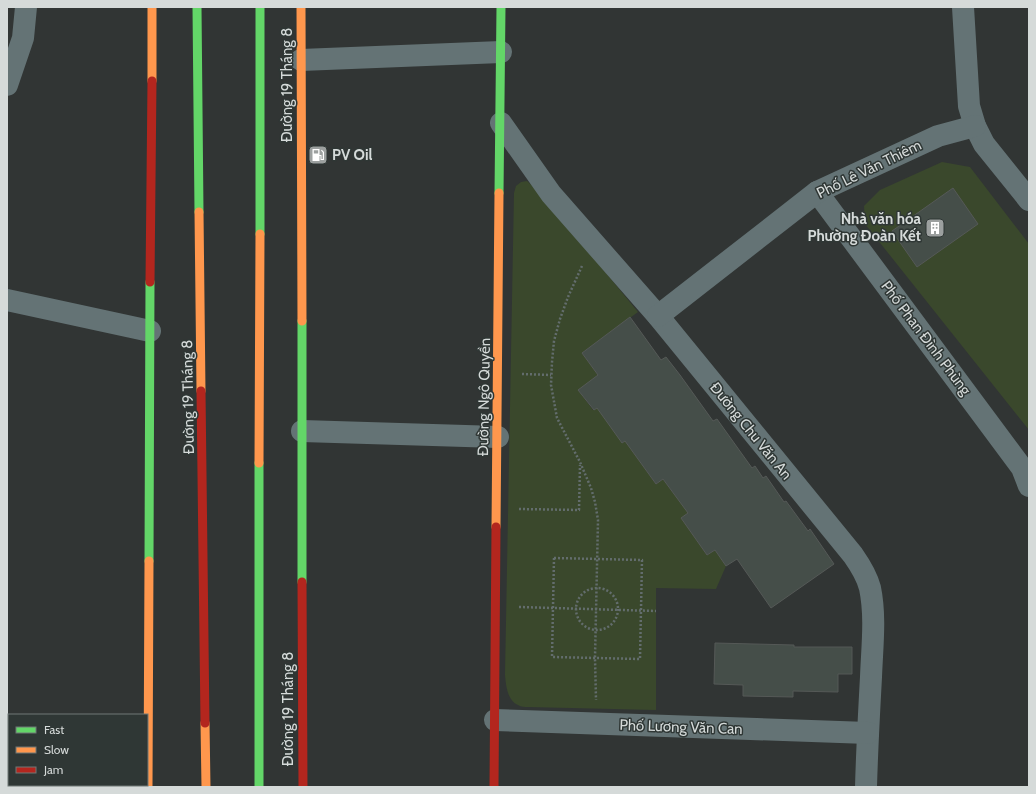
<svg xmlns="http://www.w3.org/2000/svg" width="1036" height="794" font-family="Cabin,sans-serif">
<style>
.green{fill:#3a482c}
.building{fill:#454e49;stroke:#555957}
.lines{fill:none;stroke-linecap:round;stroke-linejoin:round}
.path{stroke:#636d6d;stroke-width:2.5;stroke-dasharray:2 2;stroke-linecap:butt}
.street{stroke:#647375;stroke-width:22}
.fast{stroke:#63d668;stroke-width:9}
.slow{stroke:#ff974d;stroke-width:9}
.jam{stroke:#b3261e;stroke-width:9}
.labels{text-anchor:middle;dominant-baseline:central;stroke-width:3;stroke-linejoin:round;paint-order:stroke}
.street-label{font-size:15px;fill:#d5dad9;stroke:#2f3735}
.poi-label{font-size:15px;font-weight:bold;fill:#d5dad9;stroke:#2f3735;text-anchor:start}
</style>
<rect width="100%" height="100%" fill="#313534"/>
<!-- green -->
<g class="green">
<path d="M 942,162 L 970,167 L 1029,244 L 1029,430 L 865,224 L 864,206 L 880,190 Z"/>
<path d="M 527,181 L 542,195 L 638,312 L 582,353 L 598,375 L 579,391 L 593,410 L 605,402 L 656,418 L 646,470 L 656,484 L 663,479 L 675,495 L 686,487 L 699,505 L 682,518 L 707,555 L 715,550 L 726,566 L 716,589 L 656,588 L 656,710 L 528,707 C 525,707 521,707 518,705 C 507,700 506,685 505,675 L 514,193 L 516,186 L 521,182 Z"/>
</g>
<!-- building -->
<g class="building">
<path d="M 953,188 L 978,224 L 917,267 L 892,231 Z"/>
<path d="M 630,317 L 661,360 L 666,357 L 680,375 L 713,421 L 717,419 L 752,468 L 755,466 L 763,478 L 766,476 L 784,502 L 786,501 L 808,531 L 810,529 L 834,564 L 771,608 L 737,559 L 726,566 L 715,550 L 707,555 L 681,518 L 688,513 L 663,479 L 656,484 L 625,441 L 622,443 L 597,408 L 594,410 L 578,390 L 598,375 L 582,353 Z"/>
<path d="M 715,643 L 794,645 L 794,647 L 852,647 L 852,674 L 838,674 L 838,692 L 793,691 L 793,697 L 743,696 L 743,685 L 714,684 Z"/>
</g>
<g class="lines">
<!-- path -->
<g class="path">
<path d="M 582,266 L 568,297 L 560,319 L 554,341 L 552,362 L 551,385 L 557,418 L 580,462 L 591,488 L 595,502 L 598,520 L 595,658 L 596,700"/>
<path d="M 522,374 L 551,375"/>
<path d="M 519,509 L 579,510 L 580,465"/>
<path d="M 554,558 L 642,560 L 640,659 L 552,657 Z"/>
<circle cx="597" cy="609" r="21"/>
<path d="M 519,607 L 656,611"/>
</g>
<!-- street -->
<g class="street">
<path d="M 963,7 L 969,106 L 975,126 L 984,144 L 1029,200"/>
<path d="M 301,60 L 501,52"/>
<path d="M 7,85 L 23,38 L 26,7"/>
<path d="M 501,123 L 551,194 L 658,316 L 853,555 C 860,565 867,576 870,588 C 876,617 872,648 871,677 C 869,713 867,750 866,787"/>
<path d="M 817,192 L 1022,468 L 1029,486"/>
<path d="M 7,300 L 150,331"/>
<path d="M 658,316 L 817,192 L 938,136 L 975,126"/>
<path d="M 302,431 L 498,437"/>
<path d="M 495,720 L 868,733"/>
</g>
<!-- fast -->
<g class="fast">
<path d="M 197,7 L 199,212"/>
<path d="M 499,193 L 501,7"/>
<path d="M 260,234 L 260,7"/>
<path d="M 302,321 L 302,582"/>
<path d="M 149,561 L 150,282"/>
<path d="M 259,787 L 259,463"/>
</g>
<!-- slow -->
<g class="slow">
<path d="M 301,7 L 302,321"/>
<path d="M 152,81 L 152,7"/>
<path d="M 199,212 L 201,391"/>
<path d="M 259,463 L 260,234"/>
<path d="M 496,527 L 499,193"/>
<path d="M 205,723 L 206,787"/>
<path d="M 148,787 L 149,561"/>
</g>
<!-- jam -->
<g class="jam">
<path d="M 150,282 L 152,81"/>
<path d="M 201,391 L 205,723"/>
<path d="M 302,582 L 303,787"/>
<path d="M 494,787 L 496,527"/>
</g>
</g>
<!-- icons -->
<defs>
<symbol id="fuel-square" viewBox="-11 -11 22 22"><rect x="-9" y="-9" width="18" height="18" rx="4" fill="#9ca09f" stroke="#2f3735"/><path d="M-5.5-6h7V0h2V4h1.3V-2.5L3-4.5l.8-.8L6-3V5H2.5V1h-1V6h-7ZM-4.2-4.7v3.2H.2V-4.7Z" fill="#fff"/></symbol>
<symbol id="building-square" viewBox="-11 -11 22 22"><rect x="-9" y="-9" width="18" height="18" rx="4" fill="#9ca09f" stroke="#2f3735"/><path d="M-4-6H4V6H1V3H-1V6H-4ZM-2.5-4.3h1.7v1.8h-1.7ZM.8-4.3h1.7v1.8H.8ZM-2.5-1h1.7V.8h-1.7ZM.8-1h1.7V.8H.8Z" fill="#fff"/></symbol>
</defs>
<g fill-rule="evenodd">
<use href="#fuel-square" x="307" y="144" width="22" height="22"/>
<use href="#building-square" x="924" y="217" width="22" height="22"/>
</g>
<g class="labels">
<!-- street labels -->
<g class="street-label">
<text transform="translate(287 85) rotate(-90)">Đường 19 Tháng 8</text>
<text transform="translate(869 169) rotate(-26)">Phố Lê Văn Thiêm</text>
<text transform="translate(926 338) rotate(53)">Phố Phan Đình Phùng</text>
<text transform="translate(188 397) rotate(-91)">Đường 19 Tháng 8</text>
<text transform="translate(484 397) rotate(-89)">Đường Ngô Quyền</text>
<text transform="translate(751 431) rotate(51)">Đường Chu Văn An</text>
<text transform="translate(288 709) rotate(-90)">Đường 19 Tháng 8</text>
<text transform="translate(681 727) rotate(2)">Phố Lương Văn Can</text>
</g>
<!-- poi labels -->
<g class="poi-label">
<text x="332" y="155">PV Oil</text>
<text x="921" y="219" text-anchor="end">Nhà văn hóa<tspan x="921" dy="17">Phường Đoàn Kết</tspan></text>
</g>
</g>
<!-- border -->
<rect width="1036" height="794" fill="none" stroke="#d5dad9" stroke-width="16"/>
<!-- legend -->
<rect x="8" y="714" width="140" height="72" fill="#2f3735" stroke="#717877"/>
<rect x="16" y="727" width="20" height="6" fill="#63d668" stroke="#717877"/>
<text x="44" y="734" font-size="12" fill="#d5dad9">Fast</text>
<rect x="16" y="747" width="20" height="6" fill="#ff974d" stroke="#717877"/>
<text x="44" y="754" font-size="12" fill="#d5dad9">Slow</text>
<rect x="16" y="767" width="20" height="6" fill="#b3261e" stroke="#717877"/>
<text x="44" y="774" font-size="12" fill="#d5dad9">Jam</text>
</svg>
